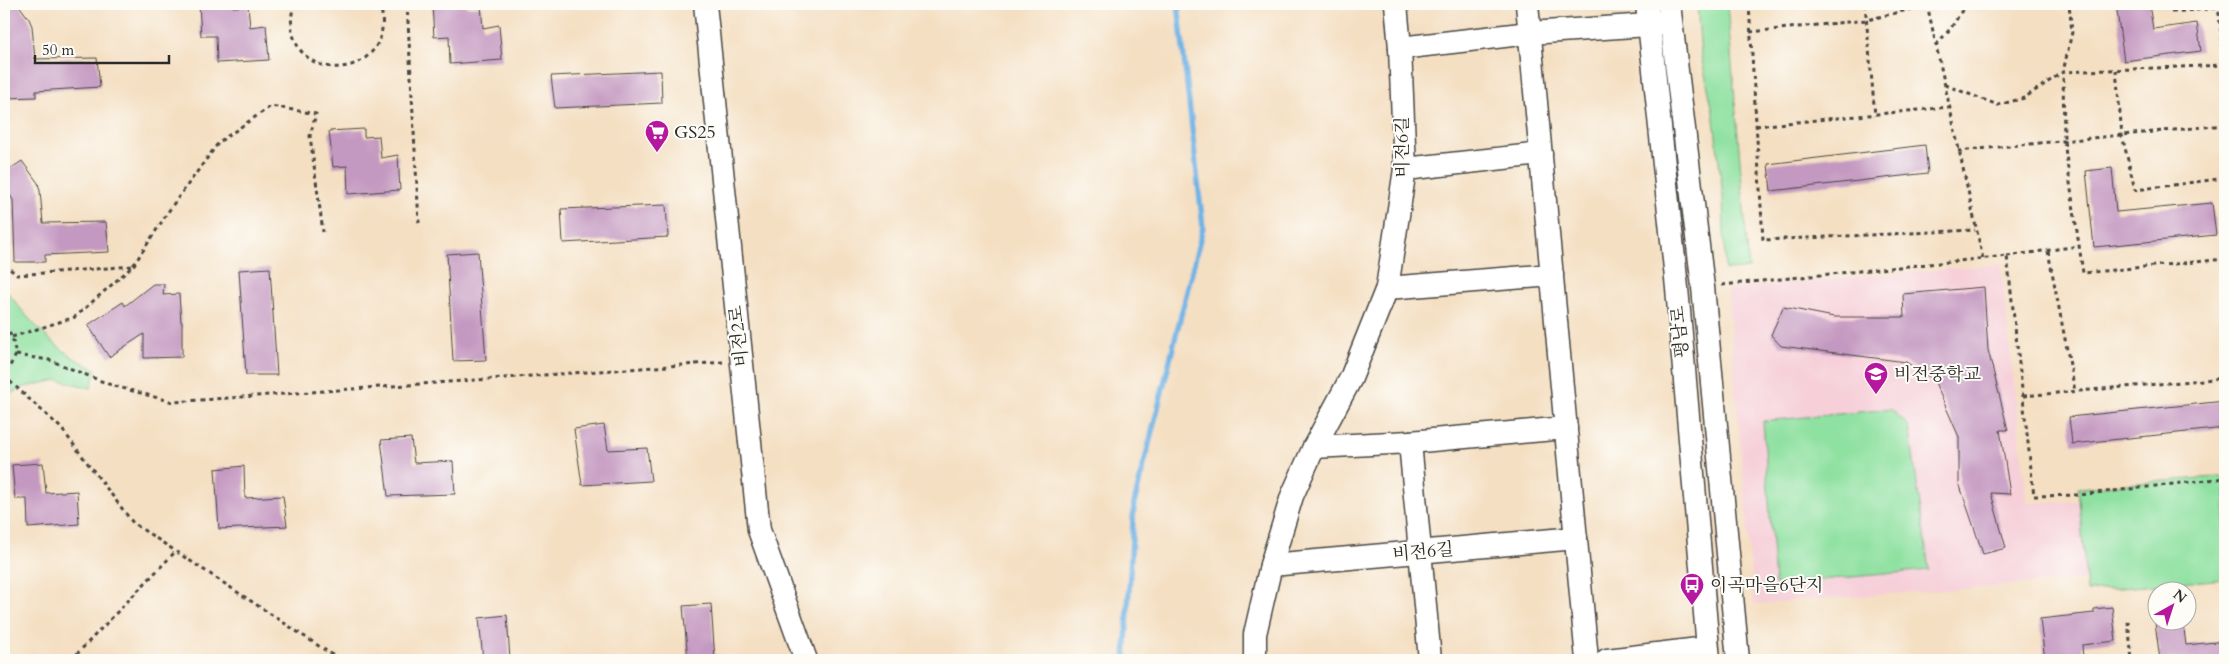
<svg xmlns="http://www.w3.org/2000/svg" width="2229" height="664" font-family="Cardo,'Noto Serif KR',serif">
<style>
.built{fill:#f6cfd9}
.green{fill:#8fe1a1;stroke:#5d8666}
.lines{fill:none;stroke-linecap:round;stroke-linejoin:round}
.stream{stroke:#6fb3e5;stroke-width:5.5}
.building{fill:#c499c1}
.minor-casing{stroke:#494642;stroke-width:25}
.path{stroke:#494642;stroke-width:3;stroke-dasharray:4 4;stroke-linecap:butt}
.minor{stroke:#fff;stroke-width:22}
.labels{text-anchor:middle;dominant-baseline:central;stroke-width:4;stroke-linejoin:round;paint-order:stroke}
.poi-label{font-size:18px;fill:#2b2b2b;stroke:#fdfcf7;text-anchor:start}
.street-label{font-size:18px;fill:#2b2b2b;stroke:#fdfcf7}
</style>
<rect width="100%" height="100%" fill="#fdfcf7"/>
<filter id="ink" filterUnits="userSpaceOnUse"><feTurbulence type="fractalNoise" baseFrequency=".02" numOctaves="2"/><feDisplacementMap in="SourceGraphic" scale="10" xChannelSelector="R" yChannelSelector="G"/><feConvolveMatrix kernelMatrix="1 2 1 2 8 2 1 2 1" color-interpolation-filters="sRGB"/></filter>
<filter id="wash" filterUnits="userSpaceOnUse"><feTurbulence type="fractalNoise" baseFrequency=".0096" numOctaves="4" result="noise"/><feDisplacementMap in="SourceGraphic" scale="20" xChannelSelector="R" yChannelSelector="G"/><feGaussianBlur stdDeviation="1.12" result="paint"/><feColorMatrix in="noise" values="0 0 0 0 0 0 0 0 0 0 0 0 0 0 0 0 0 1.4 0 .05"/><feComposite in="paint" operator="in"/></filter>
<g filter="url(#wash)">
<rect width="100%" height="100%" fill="#f4dfc2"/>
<!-- built -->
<path class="built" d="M 2001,264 L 2027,503 L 2079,501 L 2086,580 L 1754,604 L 1727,289 Z"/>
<!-- green -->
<g class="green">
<path d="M 1697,4 L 1727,4 L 1749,269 L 1725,270 L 1723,197 L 1713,111 L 1701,56 Z"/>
<path d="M 4,287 C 27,319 58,354 96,369 L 91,388 L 58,380 L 25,387 L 4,397 Z"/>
<path d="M 1891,409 L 1909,426 L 1929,570 L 1775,584 L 1763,421 Z"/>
<path d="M 2225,476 L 2225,579 L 2087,591 L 2078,488 Z"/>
</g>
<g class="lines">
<!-- stream -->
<path class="stream" d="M 1125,660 L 1134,504 L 1203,227 L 1178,4"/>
</g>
<g id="blocks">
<!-- building -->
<g class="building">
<path d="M 4,4 L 18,4 L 29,19 L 32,26 L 35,59 L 97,58 L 100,87 L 36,91 L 36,97 L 6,98 Z"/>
<path d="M 199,4 L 233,4 L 233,7 L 248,6 L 250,27 L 266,25 L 269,60 L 217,63 L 216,36 L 201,36 Z"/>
<path d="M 432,4 L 466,4 L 466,7 L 481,6 L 483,28 L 499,25 L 502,60 L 450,64 L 449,36 L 434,37 Z"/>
<path d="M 2116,4 L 2149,4 L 2153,29 L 2197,23 L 2201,51 L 2124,61 Z"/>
<path d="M 661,71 L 662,103 L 555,108 L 551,76 Z"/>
<path d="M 364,129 L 364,137 L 379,136 L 381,158 L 398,155 L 400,190 L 348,194 L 347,166 L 333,167 L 329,131 Z"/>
<path d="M 1925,145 L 1928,173 L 1771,191 L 1768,164 Z"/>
<path d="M 22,161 L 38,183 L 40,191 L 43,223 L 106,222 L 109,252 L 45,255 L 45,262 L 15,262 L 13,200 L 4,185 L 4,173 Z"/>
<path d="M 2112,168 L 2116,212 L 2212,203 L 2216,235 L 2094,247 L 2086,171 Z"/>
<path d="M 666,205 L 668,237 L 563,243 L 561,209 Z"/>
<path d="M 478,252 L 486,360 L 453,361 L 447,254 Z"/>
<path d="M 270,268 L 277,375 L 246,375 L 239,270 Z"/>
<path d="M 153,284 L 164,284 L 163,295 L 179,294 L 181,322 L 182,322 L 182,357 L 144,358 L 144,334 L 109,357 L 88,325 L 123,302 L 125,306 Z"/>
<path d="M 1984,287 L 1988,350 L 2008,430 L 2000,430 L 2010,494 L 1991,493 L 2006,548 L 1983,554 L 1959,483 L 1959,437 L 1934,380 L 1906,362 L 1781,346 L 1771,335 L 1783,307 L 1834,317 L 1904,317 L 1903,294 Z"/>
<path d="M 2225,401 L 2225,428 L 2072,444 L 2069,417 Z"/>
<path d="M 604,425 L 608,450 L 647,448 L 651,481 L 582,485 L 574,429 Z"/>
<path d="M 411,438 L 414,463 L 453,461 L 455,494 L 388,496 L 381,440 Z"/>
<path d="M 43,463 L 46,493 L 77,491 L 79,524 L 28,528 L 27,499 L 15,499 L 12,465 Z"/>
<path d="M 244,466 L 245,498 L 283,496 L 287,526 L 219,529 L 215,469 Z"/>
<path d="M 711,604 L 715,660 L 688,660 L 683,606 Z"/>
<path d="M 2112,607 L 2116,641 L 2082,645 L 2083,660 L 2045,660 L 2040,619 L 2094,613 L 2094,609 Z"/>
<path d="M 507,615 L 510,660 L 483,660 L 479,618 Z"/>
<path d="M 2155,622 L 2183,622 L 2186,645 L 2225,641 L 2225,660 L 2160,660 Z"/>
</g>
</g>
</g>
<g filter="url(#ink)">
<use href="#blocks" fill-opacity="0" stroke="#494642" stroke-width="1"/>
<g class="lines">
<defs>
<g id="minor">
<path d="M 705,4 L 759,530 L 806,660"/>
<path d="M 1527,4 L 1587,660"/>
<path d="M 1647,4 L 1677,288 L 1709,660"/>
<path d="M 1669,4 L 1703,287 L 1738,660"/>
<path d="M 1400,48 L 1530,33 L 1663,24"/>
<path d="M 1405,169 L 1541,154"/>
<path d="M 1387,288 L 1552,275"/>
<path d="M 1410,442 L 1430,660"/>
<path d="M 1314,447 L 1410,442 L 1566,428"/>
<path d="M 1271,565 L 1576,538"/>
<path d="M 1255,660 L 1255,634 L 1271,565 L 1292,496 L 1314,447 L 1351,378 L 1387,288 L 1405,169 L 1400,48 L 1396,4"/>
<path d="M 1607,660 L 1707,648"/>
</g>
</defs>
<!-- minor casing -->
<use href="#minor" class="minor-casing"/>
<!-- path -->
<g class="path">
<path d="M 295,4 C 291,12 291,21 292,30 C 302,89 399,76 380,4"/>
<path d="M 407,4 L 419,223"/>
<path d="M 1749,4 L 1763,240 L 1975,230"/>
<path d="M 1865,4 L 1875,116"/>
<path d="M 1927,4 L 1983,259"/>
<path d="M 2171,4 L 2172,12 L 2218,8"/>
<path d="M 2218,4 L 2225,72"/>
<path d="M 1750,32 L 1867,20 L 1927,5"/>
<path d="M 1936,45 L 1951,28 L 1966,4"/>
<path d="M 2225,65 L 2063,72 L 2064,141 L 2083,273 L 2225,259"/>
<path d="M 2116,70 L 2122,135 L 2135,190 L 2225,178"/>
<path d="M 1945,85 L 1998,105 L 2024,98 L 2063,72 L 2072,32 L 2069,4"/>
<path d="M 1756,126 L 1949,107"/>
<path d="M 1958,151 L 2225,125"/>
<path d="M 2048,251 L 2075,391"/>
<path d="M 2007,256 L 2079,246"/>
<path d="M 4,264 L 17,275 L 133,266"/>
<path d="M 1722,285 L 2007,256 L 2034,496 L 2079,495 L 2225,478"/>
<path d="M 4,326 L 12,337 L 16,355 L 4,376"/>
<path d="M 12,337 L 75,317 L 133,266 L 172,206 L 219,142 L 271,106 L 316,114 L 310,136 L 323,232"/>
<path d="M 16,355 L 49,360 L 111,385 L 173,402 L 724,362"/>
<path d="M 4,376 L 61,428 L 133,523 L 340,660"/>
<path d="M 2023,396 L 2225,378"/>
<path d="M 2128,621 L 2132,660"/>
<path d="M 71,660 L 176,551"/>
</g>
<!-- minor -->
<use href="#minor" class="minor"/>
</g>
</g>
<!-- icons -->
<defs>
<symbol id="supermarket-pin" viewBox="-11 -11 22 30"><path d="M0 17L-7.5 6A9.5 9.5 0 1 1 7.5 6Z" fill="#b5179e" stroke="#fdfcf7"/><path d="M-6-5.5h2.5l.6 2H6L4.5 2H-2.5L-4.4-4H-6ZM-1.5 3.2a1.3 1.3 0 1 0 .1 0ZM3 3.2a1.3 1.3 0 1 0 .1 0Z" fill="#fff"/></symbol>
<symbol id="school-pin" viewBox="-11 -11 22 30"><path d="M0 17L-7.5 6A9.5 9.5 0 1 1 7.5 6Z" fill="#b5179e" stroke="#fdfcf7"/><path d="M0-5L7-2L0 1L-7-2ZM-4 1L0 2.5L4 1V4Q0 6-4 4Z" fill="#fff"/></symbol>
<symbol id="bus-pin" viewBox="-11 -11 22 30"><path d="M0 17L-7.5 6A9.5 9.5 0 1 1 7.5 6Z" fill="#b5179e" stroke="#fdfcf7"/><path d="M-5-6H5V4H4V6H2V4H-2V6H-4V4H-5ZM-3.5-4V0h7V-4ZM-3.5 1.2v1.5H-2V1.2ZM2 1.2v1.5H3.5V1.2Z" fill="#fff"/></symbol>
</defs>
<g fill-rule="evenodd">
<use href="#supermarket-pin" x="643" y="118" width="28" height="38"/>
<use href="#school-pin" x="1862" y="360" width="28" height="38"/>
<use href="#bus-pin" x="1678" y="571" width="28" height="38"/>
</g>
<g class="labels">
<!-- poi labels -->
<g class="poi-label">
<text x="674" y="132">GS25</text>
<text x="1894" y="374">비전중학교</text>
<text x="1710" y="585">이곡마을6단지</text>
</g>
<!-- street labels -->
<g class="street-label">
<text transform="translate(1402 147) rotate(-90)">비전6길</text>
<text transform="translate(1680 332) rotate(-95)">평남로</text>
<text transform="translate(739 336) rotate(-96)">비전2로</text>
<text transform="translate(1423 552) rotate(-5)">비전6길</text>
</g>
</g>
<!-- margin -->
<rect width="2229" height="664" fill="none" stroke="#fdfcf7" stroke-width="20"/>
<!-- north arrow -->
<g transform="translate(2172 606) rotate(39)"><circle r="24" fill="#fdfcf7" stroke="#a9a8a5"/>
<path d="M0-4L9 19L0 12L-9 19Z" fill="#b5179e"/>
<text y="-8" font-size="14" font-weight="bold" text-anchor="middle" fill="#2b2b2b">N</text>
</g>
<!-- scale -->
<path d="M35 55v8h134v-8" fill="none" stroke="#2b2b2b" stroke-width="2.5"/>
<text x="42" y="55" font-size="15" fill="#2b2b2b" stroke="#fdfcf7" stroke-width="4" paint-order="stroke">50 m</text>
</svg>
